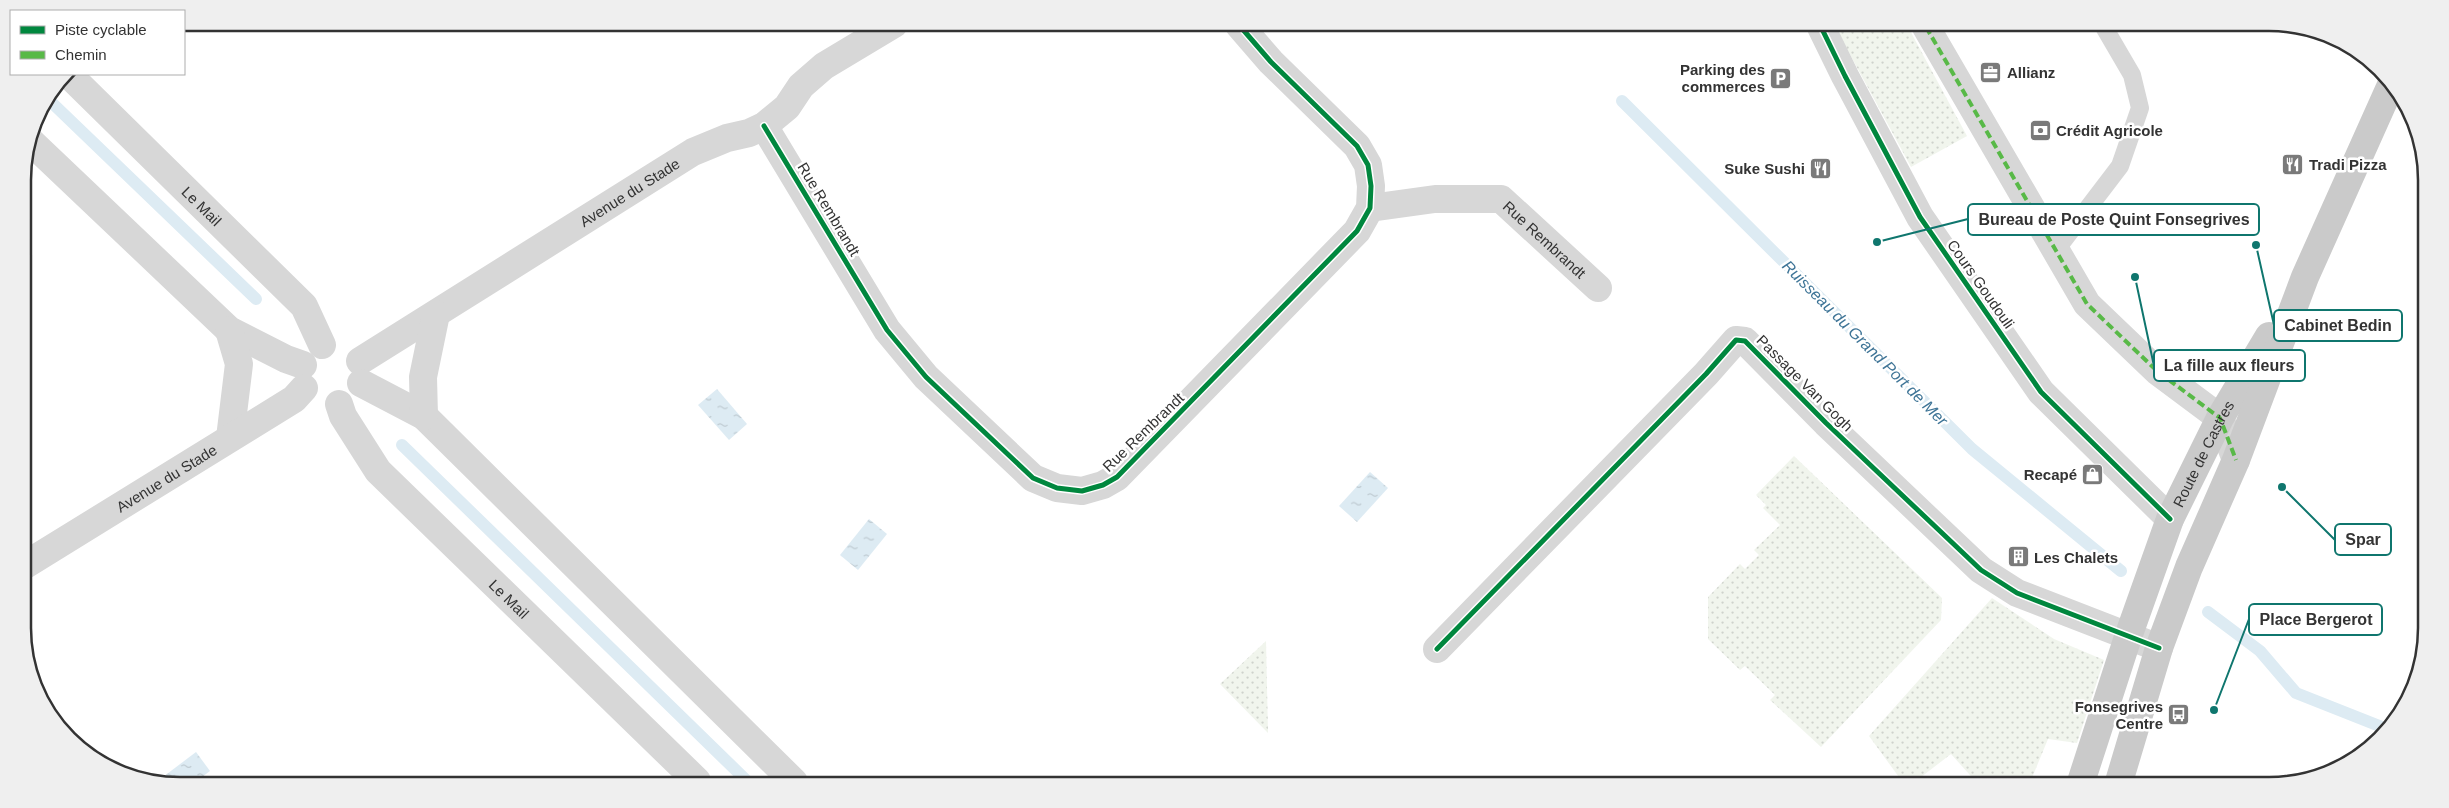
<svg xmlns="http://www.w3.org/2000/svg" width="2449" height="808" font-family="Arial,sans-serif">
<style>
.green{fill:url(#green-dots)}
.water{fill:url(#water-ripples)}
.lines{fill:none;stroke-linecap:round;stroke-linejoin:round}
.stream{stroke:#ddebf3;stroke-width:12}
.lane{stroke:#d7d7d7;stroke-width:18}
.street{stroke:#d7d7d7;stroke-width:28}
.primary{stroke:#cacaca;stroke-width:28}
.quiet{stroke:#58b947;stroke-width:4;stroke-dasharray:8 4;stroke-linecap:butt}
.cycleway-casing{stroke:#fff;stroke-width:8}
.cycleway{stroke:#00873e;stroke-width:5}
.labels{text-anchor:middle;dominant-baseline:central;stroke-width:5;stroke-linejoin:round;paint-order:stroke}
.poi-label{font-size:15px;font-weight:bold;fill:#333;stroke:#fff;text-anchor:end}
.street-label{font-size:15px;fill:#333;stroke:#fff}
.water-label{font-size:16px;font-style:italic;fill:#3f7597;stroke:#fff}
.rim{fill:none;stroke:#333;stroke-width:2.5}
.leader{fill:none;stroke:#0f766e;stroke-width:2}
.callout-dot{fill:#0f766e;stroke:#fff;stroke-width:2}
.callout{fill:#fff;stroke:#0f766e;stroke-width:2}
.callout-label{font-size:16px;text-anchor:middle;font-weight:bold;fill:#333}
</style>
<defs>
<pattern id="green-dots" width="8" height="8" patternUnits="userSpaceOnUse" patternTransform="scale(1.25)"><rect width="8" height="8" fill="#f1f5ed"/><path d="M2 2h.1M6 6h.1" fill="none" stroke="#cfd2cc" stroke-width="1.8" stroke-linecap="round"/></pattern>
<pattern id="water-ripples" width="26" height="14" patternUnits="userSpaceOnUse" patternTransform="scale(1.25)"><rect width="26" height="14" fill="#ddebf3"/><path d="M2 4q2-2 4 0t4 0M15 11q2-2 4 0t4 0" fill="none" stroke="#becad1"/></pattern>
</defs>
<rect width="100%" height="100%" fill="#fff"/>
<!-- green -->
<g class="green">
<path d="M 1835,27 L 1908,27 L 1967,136 L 1911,167 Z"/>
<path d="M 1794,456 L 1942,598 L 1941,620 L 1821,747 L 1770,700 L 1775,695 L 1745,666 L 1740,670 L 1708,639 L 1708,597 L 1740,564 L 1745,569 L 1759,555 L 1754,550 L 1780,525 L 1763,508 L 1766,505 L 1756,495 Z"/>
<path d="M 1992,598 L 2054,639 L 2104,660 L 2077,743 L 2048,739 L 2029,785 L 1978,784 L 1951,754 L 1912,784 L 1904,784 L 1869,736 Z"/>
<path d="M 1266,641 L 1268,733 L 1220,684 Z"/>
</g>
<!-- water -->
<g class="water">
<path d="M 717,389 L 747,424 L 729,440 L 698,405 Z"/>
<path d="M 1370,472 L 1388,488 L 1357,522 L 1339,506 Z"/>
<path d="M 869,519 L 887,534 L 858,570 L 840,555 Z"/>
<path d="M 196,752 L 210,771 L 198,780 L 159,780 Z"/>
</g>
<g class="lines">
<!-- stream -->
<g class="stream">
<path d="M 48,99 L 256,299"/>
<path d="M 1622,101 L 1972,449 L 2121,571"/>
<path d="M 402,445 L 747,781"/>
<path d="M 2208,612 L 2260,651 L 2296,693 L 2387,729"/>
</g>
<!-- lane -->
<path class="lane" d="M 2056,250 L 2120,166 L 2140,108 L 2132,75 L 2104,27"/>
<!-- street -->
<g class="street">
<path d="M 1821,27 L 1845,76 L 1920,217 L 2041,392 L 2170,519"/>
<path d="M 1926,27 L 2087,304 L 2157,371 L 2220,418 L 2236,460"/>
<path id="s1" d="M 68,74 L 304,306 L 322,345"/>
<path d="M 764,126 L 887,330 L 926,377 L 1033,478 L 1057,488 L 1082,491 L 1103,485 L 1117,477 L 1357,231 L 1370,208 L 1371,186 L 1368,165 L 1357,146 L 1271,62 L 1239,25"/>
<path d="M 30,141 L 229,330 L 286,359 L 303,365"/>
<path id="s2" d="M 1370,208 L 1435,199 L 1501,199 L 1598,288"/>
<path d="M 229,330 L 239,364 L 230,438"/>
<path id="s3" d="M 360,361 L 693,152 L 727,138 L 749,133 L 764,126 L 787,107 L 801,86 L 824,66 L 894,24"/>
<path d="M 361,383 L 424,416 L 794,782"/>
<path id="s4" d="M 339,404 L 343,416 L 378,471 L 697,781"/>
<path d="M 424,416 L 423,377 L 436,314"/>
<path id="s5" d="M 25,565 L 294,399 L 304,388"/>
<path d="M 1437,649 L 1706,374 L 1736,340 L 1745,341 L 1826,423 L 1981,570 L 2017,593 L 2159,648"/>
</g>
<!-- primary -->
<g class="primary">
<path id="s6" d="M 2080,785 L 2128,637 L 2170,519 L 2220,418 L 2269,336"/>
<path d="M 2118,785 L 2159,648 L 2189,567 L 2236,460 L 2305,277 L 2391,85"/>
</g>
<!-- quiet -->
<path class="quiet" d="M 1926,27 L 2087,304 L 2157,371 L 2220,418 L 2236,460"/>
<defs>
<g id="cycleway">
<path d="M 1821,27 L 1845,76 L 1920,217 L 2041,392 L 2170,519"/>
<path d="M 764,126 L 887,330 L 926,377 L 1033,478 L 1057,488 L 1082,491 L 1103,485 L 1117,477 L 1357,231 L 1370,208 L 1371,186 L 1368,165 L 1357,146 L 1271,62 L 1239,25"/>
<path d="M 1437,649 L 1706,374 L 1736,340 L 1745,341 L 1826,423 L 1981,570 L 2017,593 L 2159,648"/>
</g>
</defs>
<!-- cycleway casing -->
<use href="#cycleway" class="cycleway-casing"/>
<!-- cycleway -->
<use href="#cycleway" class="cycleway"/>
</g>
<!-- icons -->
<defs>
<symbol id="office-square" viewBox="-11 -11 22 22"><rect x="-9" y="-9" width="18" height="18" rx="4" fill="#7a7a7a" stroke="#fff"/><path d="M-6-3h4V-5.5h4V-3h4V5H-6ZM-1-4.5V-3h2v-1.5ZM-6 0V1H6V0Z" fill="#fff"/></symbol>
<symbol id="parking-square" viewBox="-11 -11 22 22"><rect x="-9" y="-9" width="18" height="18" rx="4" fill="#7a7a7a" stroke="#fff"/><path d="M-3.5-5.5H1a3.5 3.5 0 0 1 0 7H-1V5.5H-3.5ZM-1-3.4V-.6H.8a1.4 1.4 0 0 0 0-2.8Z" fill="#fff"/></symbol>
<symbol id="bank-square" viewBox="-11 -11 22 22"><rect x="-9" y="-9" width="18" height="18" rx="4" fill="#7a7a7a" stroke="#fff"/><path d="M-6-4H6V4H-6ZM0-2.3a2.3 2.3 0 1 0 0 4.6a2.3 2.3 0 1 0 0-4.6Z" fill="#fff"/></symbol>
<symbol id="restaurant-square" viewBox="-11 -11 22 22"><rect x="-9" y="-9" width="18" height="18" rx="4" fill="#7a7a7a" stroke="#fff"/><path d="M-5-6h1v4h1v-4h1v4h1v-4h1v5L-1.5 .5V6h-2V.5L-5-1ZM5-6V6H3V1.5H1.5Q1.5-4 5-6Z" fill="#fff"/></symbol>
<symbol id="shop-square" viewBox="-11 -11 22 22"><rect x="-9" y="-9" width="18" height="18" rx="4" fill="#7a7a7a" stroke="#fff"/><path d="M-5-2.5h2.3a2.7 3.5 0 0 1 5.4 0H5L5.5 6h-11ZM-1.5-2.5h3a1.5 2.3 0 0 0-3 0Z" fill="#fff"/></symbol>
<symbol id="building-square" viewBox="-11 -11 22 22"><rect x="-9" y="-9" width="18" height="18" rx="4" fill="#7a7a7a" stroke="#fff"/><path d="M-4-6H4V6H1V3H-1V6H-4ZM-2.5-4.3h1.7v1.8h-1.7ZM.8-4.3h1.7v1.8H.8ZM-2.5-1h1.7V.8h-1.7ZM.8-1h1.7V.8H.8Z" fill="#fff"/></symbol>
<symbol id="bus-square" viewBox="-11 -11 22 22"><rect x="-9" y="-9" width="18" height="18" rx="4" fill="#7a7a7a" stroke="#fff"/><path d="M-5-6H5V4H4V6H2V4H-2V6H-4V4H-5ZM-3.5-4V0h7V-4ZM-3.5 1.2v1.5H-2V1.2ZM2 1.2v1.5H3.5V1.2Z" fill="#fff"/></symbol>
</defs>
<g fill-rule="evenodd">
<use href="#office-square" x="1978" y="60" width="25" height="25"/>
<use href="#parking-square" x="1768" y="66" width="25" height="25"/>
<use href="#bank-square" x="2028" y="118" width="25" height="25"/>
<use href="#restaurant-square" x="2280" y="152" width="25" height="25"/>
<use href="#restaurant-square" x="1808" y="156" width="25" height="25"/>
<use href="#shop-square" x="2080" y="462" width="25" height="25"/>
<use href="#building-square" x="2006" y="544" width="25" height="25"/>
<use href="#bus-square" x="2166" y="702" width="25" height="25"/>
</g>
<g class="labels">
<!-- poi labels -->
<g class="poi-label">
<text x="1765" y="69">Parking des<tspan x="1765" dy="17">commerces</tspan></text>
<text x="2007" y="72" text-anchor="start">Allianz</text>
<text x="2056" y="130" text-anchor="start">Crédit Agricole</text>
<text x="2309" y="164" text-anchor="start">Tradi Pizza</text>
<text x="1805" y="168">Suke Sushi</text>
<text x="2077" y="474">Recapé</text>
<text x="2034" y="557" text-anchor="start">Les Chalets</text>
<text x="2163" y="706">Fonsegrives<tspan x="2163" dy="17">Centre</tspan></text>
</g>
<!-- street labels -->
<g class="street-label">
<text stroke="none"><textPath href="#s3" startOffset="318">Avenue du Stade</textPath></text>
<text stroke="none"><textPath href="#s1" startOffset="188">Le Mail</textPath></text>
<text transform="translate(829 209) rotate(59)">Rue Rembrandt</text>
<text stroke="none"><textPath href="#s2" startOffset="191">Rue Rembrandt</textPath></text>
<text transform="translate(1981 284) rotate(55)">Cours Goudouli</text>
<text transform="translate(1805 383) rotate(45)">Passage Van Gogh</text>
<text transform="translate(1143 432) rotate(-44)">Rue Rembrandt</text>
<text stroke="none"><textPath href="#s6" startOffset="354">Route de Castres</textPath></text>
<text stroke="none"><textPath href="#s5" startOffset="166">Avenue du Stade</textPath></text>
<text stroke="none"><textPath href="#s4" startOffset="261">Le Mail</textPath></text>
</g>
<!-- water labels -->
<g class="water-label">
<text transform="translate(1865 343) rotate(45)">Ruisseau du Grand Port de Mer</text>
</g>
</g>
<!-- crop -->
<path d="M0 0H2449V808H0ZM180 31H2269A149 149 0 0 1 2418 180V628A149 149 0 0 1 2269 777H180A149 149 0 0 1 31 628V180A149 149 0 0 1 180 31Z" fill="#efefef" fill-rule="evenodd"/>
<path class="rim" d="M180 31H2269A149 149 0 0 1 2418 180V628A149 149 0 0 1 2269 777H180A149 149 0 0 1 31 628V180A149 149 0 0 1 180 31Z"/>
<!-- callouts -->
<path class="leader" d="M1877 242L1968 219M2256 245L2274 325M2135 277L2154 366M2282 487L2335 540M2214 710L2249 619"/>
<g class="callout-dot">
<circle cx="1877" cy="242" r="5"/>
<circle cx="2256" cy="245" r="5"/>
<circle cx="2135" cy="277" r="5"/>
<circle cx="2282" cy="487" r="5"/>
<circle cx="2214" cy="710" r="5"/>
</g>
<g class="callout">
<rect x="1968" y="204" width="291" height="31" rx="5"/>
<rect x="2274" y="310" width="128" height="31" rx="5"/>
<rect x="2154" y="350" width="151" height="31" rx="5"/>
<rect x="2335" y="524" width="56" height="31" rx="5"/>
<rect x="2249" y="604" width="133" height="31" rx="5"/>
</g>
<g class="callout-label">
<text x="2114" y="225">Bureau de Poste Quint Fonsegrives</text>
<text x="2338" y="331">Cabinet Bedin</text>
<text x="2229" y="371">La fille aux fleurs</text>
<text x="2363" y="545">Spar</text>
<text x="2316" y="625">Place Bergerot</text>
</g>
<!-- legend -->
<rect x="10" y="10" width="175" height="65" fill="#ffffff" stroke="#adadad"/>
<rect x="20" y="26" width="25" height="8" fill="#00873e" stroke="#adadad"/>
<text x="55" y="35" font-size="15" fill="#333333">Piste cyclable</text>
<rect x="20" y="51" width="25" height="8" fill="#58b947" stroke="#adadad"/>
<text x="55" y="60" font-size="15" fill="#333333">Chemin</text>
</svg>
